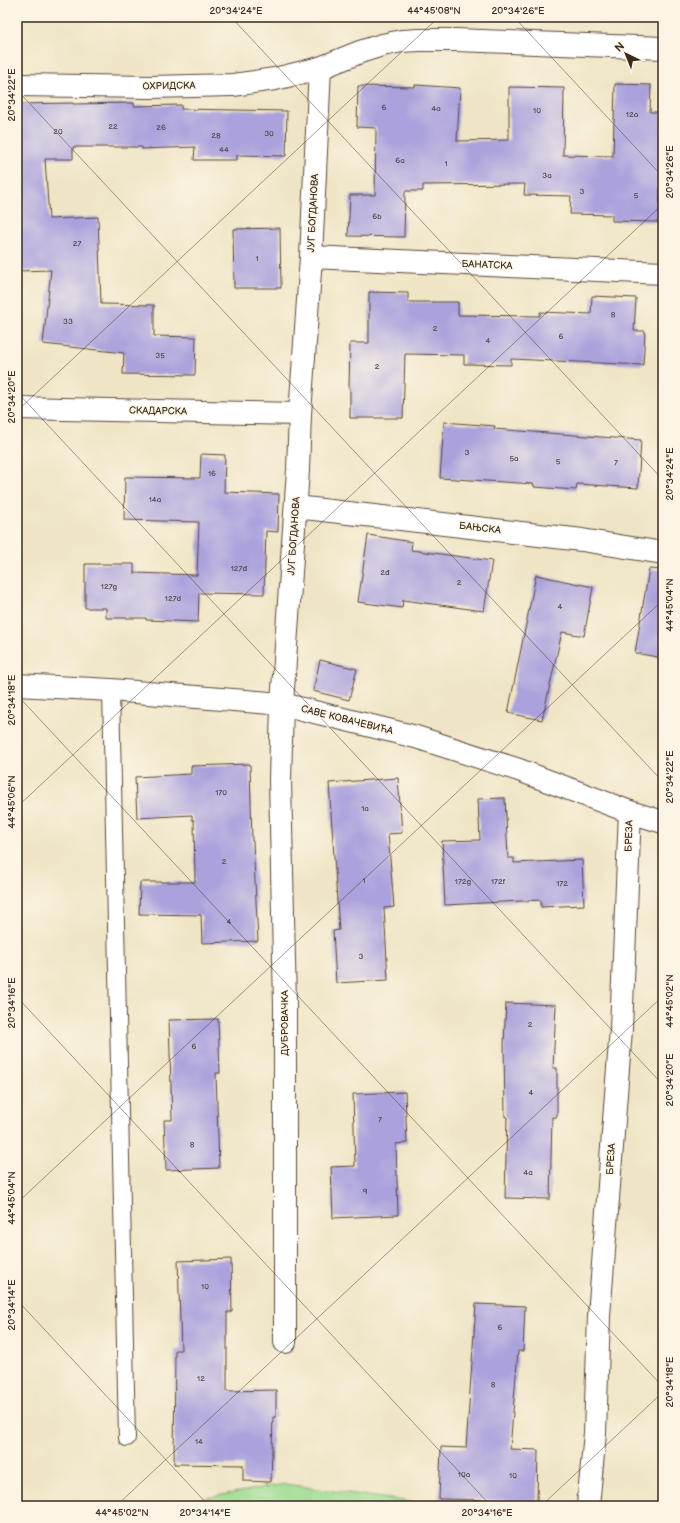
<svg xmlns="http://www.w3.org/2000/svg" width="680" height="1523" font-family="'Balsamiq Sans',sans-serif">
<style>
.green{fill:#9ddc91;stroke:#6c8358}
.building{fill:#aba2dd}
.lines{fill:none;stroke-linecap:round;stroke-linejoin:round}
.service-casing{stroke:#564637;stroke-width:18}
.minor-casing{stroke:#564637;stroke-width:24}
.tertiary-casing{stroke:#564637;stroke-width:24}
.service{stroke:#fff;stroke-width:16}
.minor{stroke:#fff;stroke-width:22}
.tertiary{stroke:#fff;stroke-width:22}
.ticks{fill:none;stroke:#3b2a1e;stroke-width:1;stroke-opacity:0.45}
.labels{text-anchor:middle;dominant-baseline:central;stroke-width:3;stroke-linejoin:round;paint-order:stroke}
.number-label{font-size:8px;fill:#57484e}
.street-label{font-size:10px;fill:#3b2a1e;stroke:#fcf5e5}
.neatline{fill:none;stroke:#3b2a1e;stroke-width:1.5}
.ticks-label{font-size:10px;text-anchor:middle;fill:#3b2a1e}
</style>
<rect width="100%" height="100%" fill="#fcf5e5"/>
<filter id="ink" filterUnits="userSpaceOnUse"><feTurbulence type="fractalNoise" baseFrequency=".025" numOctaves="2"/><feDisplacementMap in="SourceGraphic" scale="8" xChannelSelector="R" yChannelSelector="G"/><feConvolveMatrix kernelMatrix="1 2 1 2 8 2 1 2 1" color-interpolation-filters="sRGB"/></filter>
<filter id="wash" filterUnits="userSpaceOnUse"><feTurbulence type="fractalNoise" baseFrequency=".012" numOctaves="4" result="noise"/><feDisplacementMap in="SourceGraphic" scale="16" xChannelSelector="R" yChannelSelector="G"/><feGaussianBlur stdDeviation="0.9" result="paint"/><feColorMatrix in="noise" values="0 0 0 0 0 0 0 0 0 0 0 0 0 0 0 0 0 1.4 0 .05"/><feComposite in="paint" operator="in"/></filter>
<g filter="url(#wash)">
<rect width="100%" height="100%" fill="#efe5c6"/>
<!-- green -->
<path class="green" d="M 285,1484 L 438,1506 L 159,1506 Z"/>
<g id="blocks">
<!-- building -->
<g class="building">
<path d="M 615,84 L 651,85 L 650,112 L 663,112 L 663,154 L 661,154 L 659,222 L 612,221 L 612,215 L 570,214 L 571,196 L 524,195 L 525,184 L 423,185 L 423,191 L 405,191 L 404,237 L 348,236 L 350,195 L 375,195 L 376,128 L 357,127 L 358,86 L 415,87 L 415,85 L 460,88 L 457,141 L 509,140 L 509,87 L 564,88 L 563,155 L 613,156 Z"/>
<path d="M 73,103 L 73,104 L 134,103 L 134,106 L 181,105 L 181,109 L 287,111 L 286,156 L 237,155 L 237,160 L 194,160 L 195,147 L 142,149 L 142,147 L 73,147 L 73,159 L 45,159 L 49,219 L 98,217 L 101,304 L 154,305 L 154,336 L 196,337 L 195,375 L 123,374 L 124,353 L 43,344 L 51,270 L 17,271 L 17,104 Z"/>
<path d="M 280,228 L 281,288 L 234,288 L 233,229 Z"/>
<path d="M 369,292 L 408,293 L 408,302 L 458,302 L 458,315 L 540,316 L 540,312 L 591,314 L 592,296 L 636,298 L 634,331 L 645,331 L 643,365 L 511,359 L 511,365 L 464,364 L 464,355 L 405,354 L 403,418 L 350,418 L 350,388 L 349,388 L 350,343 L 369,343 Z"/>
<path d="M 444,422 L 495,426 L 494,429 L 641,440 L 638,488 L 577,484 L 576,490 L 534,487 L 534,484 L 440,478 Z"/>
<path d="M 201,454 L 225,455 L 224,492 L 279,494 L 278,532 L 266,531 L 264,594 L 199,593 L 198,622 L 146,620 L 146,618 L 106,618 L 106,608 L 85,608 L 85,564 L 134,564 L 134,573 L 197,575 L 199,522 L 124,520 L 125,477 L 200,478 Z"/>
<path d="M 368,535 L 412,542 L 411,550 L 492,561 L 484,611 L 403,600 L 402,608 L 358,602 Z"/>
<path d="M 649,569 L 663,570 L 663,658 L 635,653 Z"/>
<path d="M 536,575 L 593,587 L 584,636 L 562,632 L 542,720 L 508,713 Z"/>
<path d="M 320,660 L 357,669 L 349,700 L 313,691 Z"/>
<path d="M 250,764 L 252,841 L 253,841 L 258,941 L 202,943 L 201,915 L 139,914 L 140,882 L 195,882 L 194,820 L 192,820 L 192,815 L 137,818 L 135,777 L 191,774 L 191,766 Z"/>
<path d="M 398,778 L 402,833 L 388,834 L 394,907 L 384,908 L 388,980 L 336,983 L 333,931 L 339,930 L 329,783 Z"/>
<path d="M 505,798 L 508,858 L 514,858 L 514,863 L 582,860 L 584,905 L 541,907 L 541,900 L 445,905 L 442,841 L 480,840 L 478,799 Z"/>
<path d="M 506,1003 L 556,1005 L 553,1068 L 557,1068 L 557,1117 L 552,1117 L 550,1199 L 505,1198 L 507,1117 L 505,1117 L 504,1044 Z"/>
<path d="M 218,1019 L 220,1073 L 216,1073 L 219,1168 L 166,1170 L 164,1120 L 172,1120 L 169,1020 Z"/>
<path d="M 405,1092 L 407,1143 L 396,1144 L 398,1215 L 333,1218 L 331,1167 L 355,1166 L 353,1094 Z"/>
<path d="M 231,1259 L 232,1312 L 227,1312 L 227,1391 L 276,1390 L 276,1417 L 273,1417 L 271,1482 L 243,1481 L 243,1465 L 174,1464 L 175,1350 L 181,1350 L 178,1261 Z"/>
<path d="M 476,1304 L 525,1306 L 523,1351 L 518,1351 L 510,1449 L 538,1450 L 537,1501 L 439,1499 L 441,1447 L 466,1448 Z"/>
</g>
</g>
</g>
<g filter="url(#ink)">
<use href="#blocks" fill-opacity="0" stroke="#564637" stroke-width="1"/>
<g class="lines">
<defs>
<path id="service" d="M 111,690 L 127,1438"/>
<g id="minor">
<path d="M 17,85 L 151,87 L 233,85 L 275,79 L 320,68 L 360,52 L 382,45 L 402,41 L 419,40 L 456,40 L 663,48"/>
<path d="M 311,257 L 663,273"/>
<path d="M 17,408 L 300,414"/>
<path d="M 296,507 L 582,540 L 663,553"/>
<path d="M 285,1342 L 285,1005 L 280,780 L 282,704 L 298,470 L 300,414 L 311,257 L 320,68"/>
<path d="M 588,1506 L 595,1433 L 599,1316 L 621,1029 L 630,812"/>
</g>
<path id="tertiary" d="M 17,685 L 111,690 L 282,704 L 416,737 L 519,770 L 630,812 L 663,822"/>
</defs>
<!-- service casing -->
<use href="#service" class="service-casing"/>
<!-- minor casing -->
<use href="#minor" class="minor-casing"/>
<!-- tertiary casing -->
<use href="#tertiary" class="tertiary-casing"/>
<!-- service -->
<use href="#service" class="service"/>
<!-- minor -->
<use href="#minor" class="minor"/>
<!-- tertiary -->
<use href="#tertiary" class="tertiary"/>
</g>
</g>
<!-- ticks -->
<path class="ticks" d="M 231,17 L 663,480M 514,17 L 663,177M 17,90 L 663,782M 17,392 L 663,1085M 17,411 L 439,17M 17,695 L 663,1387M 17,807 L 663,204M 17,997 L 491,1506M 17,1203 L 663,600M 17,1300 L 209,1506M 116,1506 L 663,996M 541,1506 L 663,1392"/>
<g class="labels">
<!-- number labels -->
<g class="number-label">
<text x="384" y="107">6</text>
<text x="436" y="108">4a</text>
<text x="537" y="110">10</text>
<text x="632" y="114">12a</text>
<text x="113" y="126">22</text>
<text x="161" y="127">26</text>
<text x="58" y="131">20</text>
<text x="269" y="133">30</text>
<text x="216" y="135">28</text>
<text x="224" y="149">44</text>
<text x="400" y="160">6a</text>
<text x="446" y="163">1</text>
<text x="547" y="175">3a</text>
<text x="582" y="191">3</text>
<text x="636" y="195">5</text>
<text x="377" y="216">6b</text>
<text x="77" y="243">27</text>
<text x="257" y="258">1</text>
<text x="613" y="314">8</text>
<text x="68" y="321">33</text>
<text x="435" y="328">2</text>
<text x="561" y="336">6</text>
<text x="488" y="340">4</text>
<text x="160" y="355">35</text>
<text x="377" y="366">2</text>
<text x="467" y="452">3</text>
<text x="514" y="458">5a</text>
<text x="558" y="461">5</text>
<text x="616" y="462">7</text>
<text x="212" y="473">16</text>
<text x="155" y="499">14a</text>
<text x="239" y="568">127đ</text>
<text x="385" y="572">2đ</text>
<text x="459" y="582">2</text>
<text x="109" y="586">127g</text>
<text x="173" y="598">127d</text>
<text x="560" y="606">4</text>
<text x="221" y="792">170</text>
<text x="365" y="808">1a</text>
<text x="224" y="861">2</text>
<text x="364" y="880">1</text>
<text x="463" y="881">172g</text>
<text x="498" y="881">172f</text>
<text x="562" y="883">172</text>
<text x="229" y="921">4</text>
<text x="361" y="956">3</text>
<text x="530" y="1024">2</text>
<text x="194" y="1046">6</text>
<text x="531" y="1092">4</text>
<text x="380" y="1119">7</text>
<text x="192" y="1144">8</text>
<text x="528" y="1172">4a</text>
<text x="365" y="1191">9</text>
<text x="205" y="1286">10</text>
<text x="500" y="1327">6</text>
<text x="201" y="1378">12</text>
<text x="493" y="1384">8</text>
<text x="199" y="1441">14</text>
<text x="464" y="1474">10a</text>
<text x="513" y="1475">10</text>
</g>
<!-- street labels -->
<g class="street-label">
<text transform="translate(169 86) rotate(-1)">ОХРИДСКА</text>
<text transform="translate(313 213) rotate(-87)">ЈУГ БОГДАНОВА</text>
<text transform="translate(487 265) rotate(2)">БАНАТСКА</text>
<text transform="translate(158 411) rotate(1)">СКАДАРСКА</text>
<text transform="translate(480 528) rotate(7)">БАЊСКА</text>
<text transform="translate(294 536) rotate(-86)">ЈУГ БОГДАНОВА</text>
<text transform="translate(347 720) rotate(14)">САВЕ КОВАЧЕВИЋА</text>
<text transform="translate(629 836) rotate(-88)">БРЕЗА</text>
<text transform="translate(285 1023) rotate(-90)">ДУБРОВАЧКА</text>
<text transform="translate(611 1159) rotate(-86)">БРЕЗА</text>
</g>
</g>
<!-- margin -->
<rect width="680" height="1523" fill="none" stroke="#fcf5e5" stroke-width="44"/>
<!-- north arrow -->
<g transform="translate(626 54) rotate(317)" stroke="#fcf5e5" stroke-width="3" paint-order="stroke">
<path d="M0-3L7 15L0 10L-7 15Z" fill="#3b2a1e"/>
<text y="-6" font-size="11" font-weight="bold" text-anchor="middle" fill="#3b2a1e">N</text>
</g>
<rect x="22" y="22" width="636" height="1479" class="neatline"/>
<g class="ticks-label">
<text x="236" y="14">20°34'24"E</text>
<text x="434" y="14">44°45'08"N</text>
<text x="518" y="14">20°34'26"E</text>
<text transform="translate(11 95) rotate(-90)" y="4">20°34'22"E</text>
<text transform="translate(669 172) rotate(-90)" y="4">20°34'26"E</text>
<text transform="translate(11 397) rotate(-90)" y="4">20°34'20"E</text>
<text transform="translate(669 474) rotate(-90)" y="4">20°34'24"E</text>
<text transform="translate(669 605) rotate(-90)" y="4">44°45'04"N</text>
<text transform="translate(11 700) rotate(-90)" y="4">20°34'18"E</text>
<text transform="translate(669 777) rotate(-90)" y="4">20°34'22"E</text>
<text transform="translate(11 802) rotate(-90)" y="4">44°45'06"N</text>
<text transform="translate(669 1001) rotate(-90)" y="4">44°45'02"N</text>
<text transform="translate(11 1003) rotate(-90)" y="4">20°34'16"E</text>
<text transform="translate(669 1080) rotate(-90)" y="4">20°34'20"E</text>
<text transform="translate(11 1198) rotate(-90)" y="4">44°45'04"N</text>
<text transform="translate(11 1305) rotate(-90)" y="4">20°34'14"E</text>
<text transform="translate(669 1382) rotate(-90)" y="4">20°34'18"E</text>
<text x="122" y="1516">44°45'02"N</text>
<text x="205" y="1516">20°34'14"E</text>
<text x="487" y="1516">20°34'16"E</text>
</g>
</svg>
